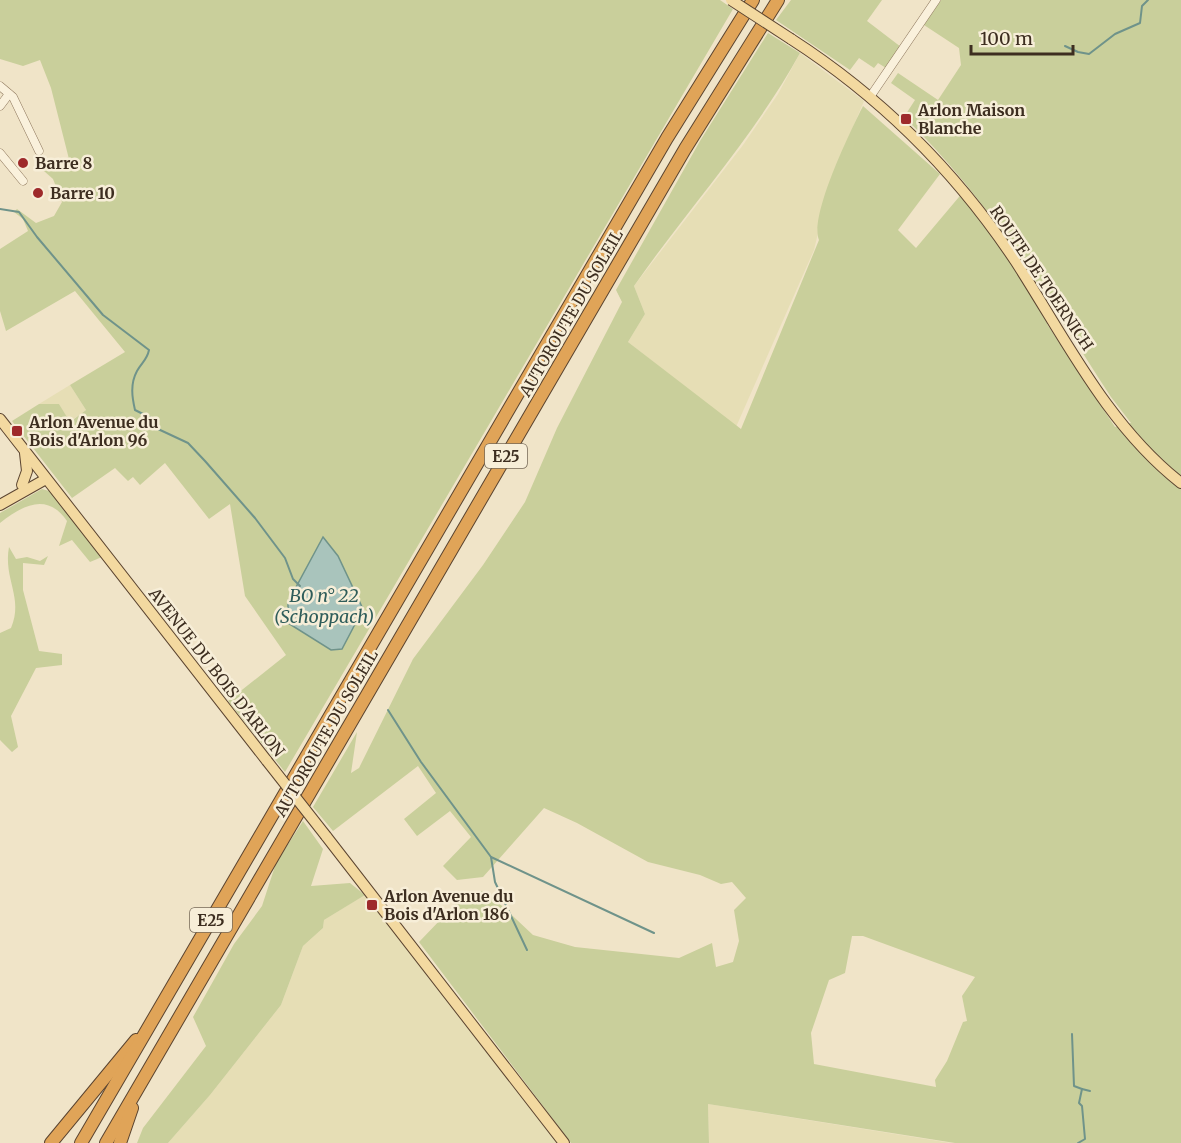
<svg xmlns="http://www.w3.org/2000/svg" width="1181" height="1143" font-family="Merriweather,serif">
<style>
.farmland{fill:#e6deb5}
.green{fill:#c9cf9b;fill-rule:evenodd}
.water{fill:#a9c4bc;stroke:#6f938a;stroke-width:1.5}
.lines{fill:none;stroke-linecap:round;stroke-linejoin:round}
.stream{stroke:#6f938a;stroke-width:2}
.minor-casing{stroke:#8d765c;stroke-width:9}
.major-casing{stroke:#5b4430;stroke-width:12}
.highway-casing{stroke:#5b4430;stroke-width:14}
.minor{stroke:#faf1dc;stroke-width:8}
.major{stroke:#f3d9a0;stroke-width:10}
.highway{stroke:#e0a458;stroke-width:12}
.major-bridge-casing{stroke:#5b4430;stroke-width:12;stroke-linecap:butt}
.major-bridge{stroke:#f3d9a0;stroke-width:10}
.poi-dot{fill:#9e2a2b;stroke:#f7eed8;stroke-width:2}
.labels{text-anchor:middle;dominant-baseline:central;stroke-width:5;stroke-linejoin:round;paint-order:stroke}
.shield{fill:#f7eed8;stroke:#756857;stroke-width:1.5}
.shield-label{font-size:15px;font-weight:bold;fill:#3d2e20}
.poi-label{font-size:16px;font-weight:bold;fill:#3d2e20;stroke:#f7eed8;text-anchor:start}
.street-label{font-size:16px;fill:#3d2e20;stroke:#f7eed8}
.water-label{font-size:18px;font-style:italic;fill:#2f5d5a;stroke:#f7eed8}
</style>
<rect width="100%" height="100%" fill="#f0e4c8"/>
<!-- farmland -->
<g class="farmland">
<path d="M 800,53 L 864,101 L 831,179 L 814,250 L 736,427 L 628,342 L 645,314 L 634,286 L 743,145 L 778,94 Z"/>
<path d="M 70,385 L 86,410 L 69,422 L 59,404 L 39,404 Z"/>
<path d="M 366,894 L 558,1143 L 168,1143 L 210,1095 L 281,1005 L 303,946 L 323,928 L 324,920 Z"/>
<path d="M 708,1104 L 951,1143 L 709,1143 Z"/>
</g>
<!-- green -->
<g class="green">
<path d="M 0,0 L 720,0 L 733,9 L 285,772 L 228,701 L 286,655 L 245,596 L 230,504 L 209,519 L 165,463 L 140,485 L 133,477 L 128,481 L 115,468 L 72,498 L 12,421 L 39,404 L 59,404 L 70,422 L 86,410 L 70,385 L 125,352 L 75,291 L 6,331 L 0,311 L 0,249 L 28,231 L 23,219 L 14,212 L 17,209 L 36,223 L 54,216 L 62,202 L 53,179 L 44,171 L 71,167 L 51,88 L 40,60 L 23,66 L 0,59 Z"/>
<path d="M 791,0 L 882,0 L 867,21 L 901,47 L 886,68 L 878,63 L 874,68 L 859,58 L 850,70 L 776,20 Z"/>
<path d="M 941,0 L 1181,0 L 1181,1143 L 955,1143 L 708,1104 L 709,1143 L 571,1143 L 419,942 L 468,891 L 486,891 L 533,935 L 575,947 L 679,958 L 712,943 L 716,967 L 733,962 L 739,941 L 734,910 L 746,898 L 732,882 L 721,884 L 700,875 L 648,862 L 577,823 L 544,808 L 483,877 L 457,880 L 443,866 L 471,837 L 450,811 L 417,836 L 404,819 L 436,793 L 418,766 L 333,831 L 313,807 L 357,732 L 351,773 L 359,768 L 413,659 L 483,565 L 525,502 L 557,428 L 622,302 L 616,290 L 700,141 L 768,33 L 800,53 C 754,137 689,207 634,286 L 645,314 L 628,342 L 741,429 L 819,240 C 809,216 851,130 863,106 L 940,174 L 898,230 L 916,248 L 964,191 L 1052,320 L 1047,324 L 1115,427 L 1131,423 L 1111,397 C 1048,300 989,198 904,117 L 915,100 L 891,83 L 898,73 L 938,100 L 961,65 L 959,48 L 924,25 ZM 852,936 L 863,936 L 975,977 L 962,996 L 967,1021 L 963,1022 L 947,1061 L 935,1080 L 936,1087 L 814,1064 L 811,1033 L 829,980 L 845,973 Z"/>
<path d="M 42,489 L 49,491 L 56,497 L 102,557 L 90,562 L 72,540 L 59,546 L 67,521 C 47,492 23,505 0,523 L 0,513 Z"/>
<path d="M 9,547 L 16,559 L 27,557 L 40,561 L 48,556 L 44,565 L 23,563 L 23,590 L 39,651 L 62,654 L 62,665 L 36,668 L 11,716 L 18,747 L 12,752 L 0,740 L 0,633 L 11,628 C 24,598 3,579 9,547 Z"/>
<path d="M 303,821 L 323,849 L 311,886 L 350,883 L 365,895 L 324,920 L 323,928 L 303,946 L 281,1005 L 210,1095 L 168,1143 L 137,1143 L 143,1128 L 206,1046 L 193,1017 L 234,944 L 262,906 L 276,863 Z"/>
</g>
<!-- water -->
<path class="water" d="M 323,537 L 338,556 L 363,609 L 342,649 L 331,650 L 288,623 L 288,602 Z"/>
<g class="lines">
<!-- stream -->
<g class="stream">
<path d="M 1065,46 L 1078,52 L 1089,54 L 1115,34 L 1140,23 L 1142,6 L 1148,0"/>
<path d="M 0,209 L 19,212 L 37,237 L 103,315 L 149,350 C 147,360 142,362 137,371 C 130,384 132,397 135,410 L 153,419 L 158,429 L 188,443 L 205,461 L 255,518 L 285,558 L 293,579 L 300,586"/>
<path d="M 388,710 L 421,762 L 491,857 L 495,882 L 527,950"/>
<path d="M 491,857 L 654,933"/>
<path d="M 1072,1034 L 1074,1086 L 1082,1089 L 1079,1103 L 1082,1106 L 1085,1139 L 1078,1143"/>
<path d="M 1082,1089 L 1090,1091"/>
</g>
<defs>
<g id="minor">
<path d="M 0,86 L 13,97 L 39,151"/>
<path d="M 870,97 L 936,0"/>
<path d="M 0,106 L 9,94"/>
<path d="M 0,153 L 23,181"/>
</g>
<g id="major">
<path d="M 791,39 C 881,97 957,173 1016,262 C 1065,338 1108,426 1181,483"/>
<path d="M 0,419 L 267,761"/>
<path d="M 22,485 L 27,471 L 25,453"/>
<path d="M 0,505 L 46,479"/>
<path d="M 326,836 L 564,1143"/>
</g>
<g id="highway">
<path d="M 51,1143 L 136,1040"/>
<path d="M 81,1143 L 667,138 L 753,0"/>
<path d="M 106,1143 L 685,149 L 778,0"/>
<path d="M 120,1143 L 132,1108"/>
</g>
</defs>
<!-- minor casing -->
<use href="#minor" class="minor-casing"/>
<!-- major casing -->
<use href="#major" class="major-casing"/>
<!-- highway casing -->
<use href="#highway" class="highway-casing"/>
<!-- minor -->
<use href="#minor" class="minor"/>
<!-- major -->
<use href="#major" class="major"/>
<!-- highway -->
<use href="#highway" class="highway"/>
<defs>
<g id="major-bridge">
<path d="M 731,0 L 791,39"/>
<path d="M 267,761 L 326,836"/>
</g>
</defs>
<!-- major-bridge casing -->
<use href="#major-bridge" class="major-bridge-casing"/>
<!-- major-bridge -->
<use href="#major-bridge" class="major-bridge"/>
</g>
<!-- markers -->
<g class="poi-dot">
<rect x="900" y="113" width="12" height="12" rx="3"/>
<circle cx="23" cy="163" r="6"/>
<circle cx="38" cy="193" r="6"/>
<rect x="11" y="425" width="12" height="12" rx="3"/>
<rect x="366" y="899" width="12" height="12" rx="3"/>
</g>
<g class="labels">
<!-- shield labels -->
<g class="shield">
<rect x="485" y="444" width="42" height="24" rx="4.5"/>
<rect x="190" y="908" width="42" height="24" rx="4.5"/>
</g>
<g class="shield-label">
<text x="506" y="456">E25</text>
<text x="211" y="920">E25</text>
</g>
<!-- poi labels -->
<g class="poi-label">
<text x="918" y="110">Arlon Maison<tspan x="918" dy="18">Blanche</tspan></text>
<text x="35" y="163">Barre 8</text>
<text x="50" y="193">Barre 10</text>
<text x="29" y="422">Arlon Avenue du<tspan x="29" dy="18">Bois d'Arlon 96</tspan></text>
<text x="384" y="896">Arlon Avenue du<tspan x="384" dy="18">Bois d'Arlon 186</tspan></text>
</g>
<!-- street labels -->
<g class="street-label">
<text transform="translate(1042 278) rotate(56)">ROUTE DE TOERNICH</text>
<text transform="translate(571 313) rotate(-60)">AUTOROUTE DU SOLEIL</text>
<text transform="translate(217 672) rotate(52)">AVENUE DU BOIS D'ARLON</text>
<text transform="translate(326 733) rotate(-60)">AUTOROUTE DU SOLEIL</text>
</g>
<!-- water labels -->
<g class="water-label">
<text x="324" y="595">BO n° 22<tspan x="324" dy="21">(Schoppach)</tspan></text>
</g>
</g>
<!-- scale -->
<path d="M971 45v9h102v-9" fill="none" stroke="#3d2e20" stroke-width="3"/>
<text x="980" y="45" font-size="18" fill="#3d2e20" stroke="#f7eed8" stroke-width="4.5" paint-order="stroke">100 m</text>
</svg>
